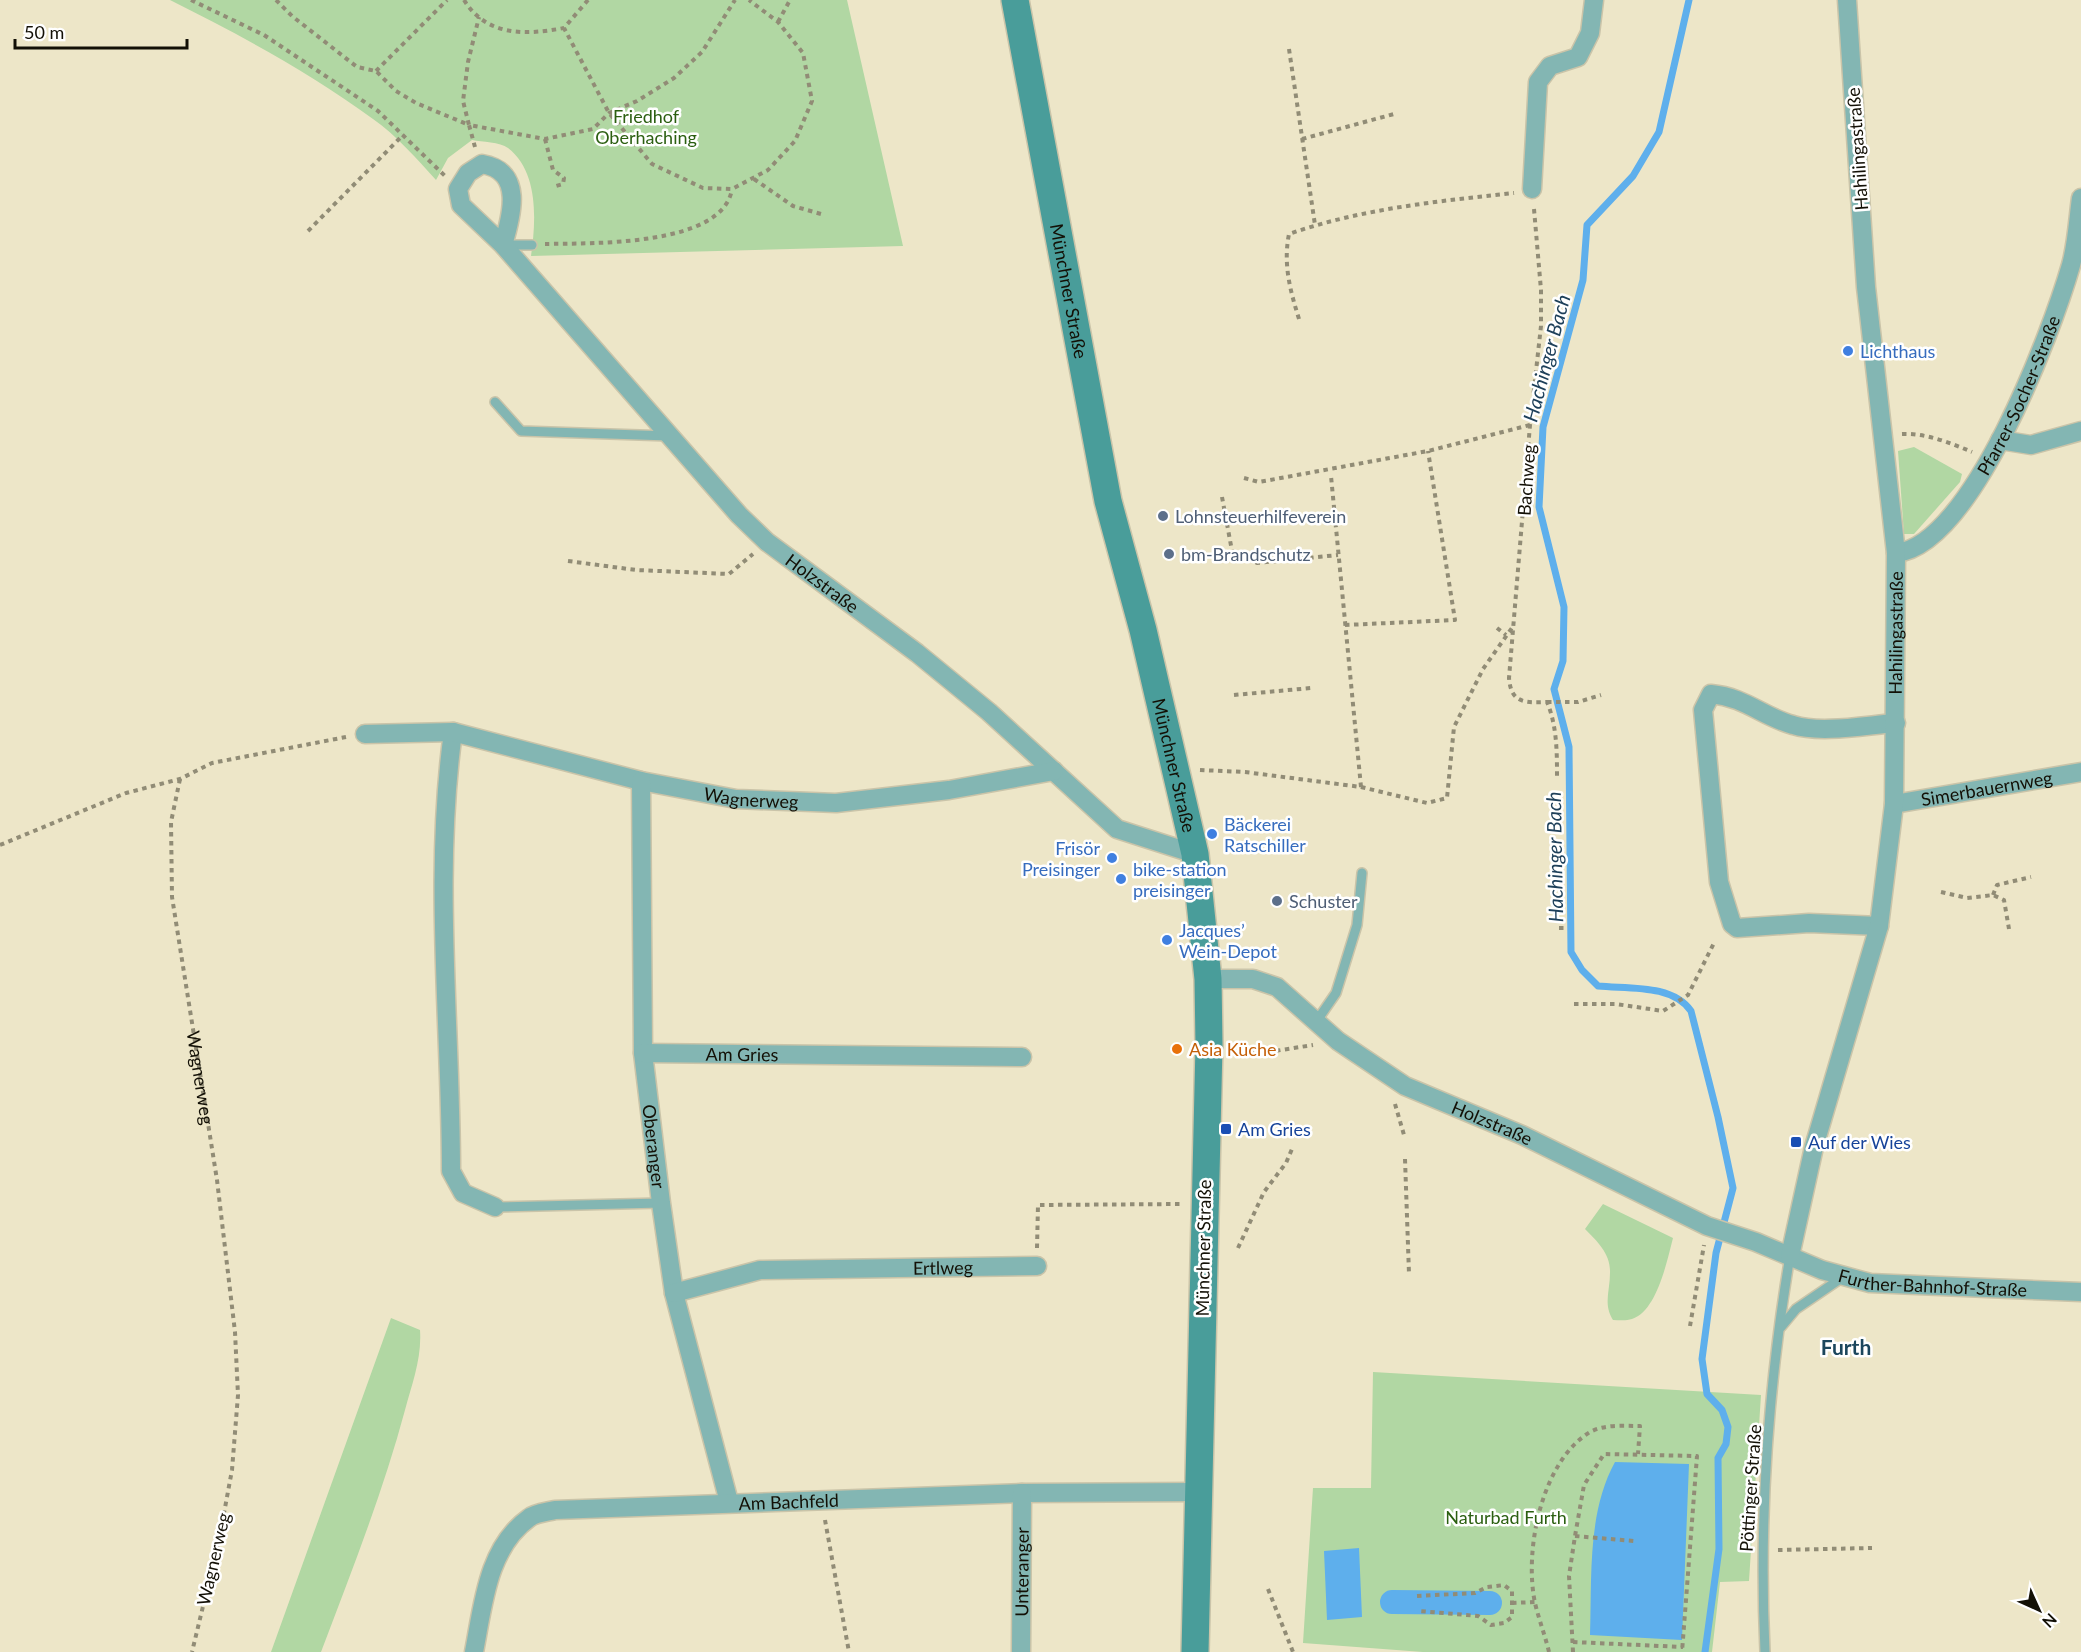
<svg xmlns="http://www.w3.org/2000/svg" width="2081" height="1652" font-family="Lato,sans-serif">
<style>
.green{fill:#b1d7a3}
.water{fill:#5eafec}
.lines{fill:none;stroke-linecap:round;stroke-linejoin:round}
.stream{stroke:#5eafec;stroke-width:7}
.canal{stroke:#5eafec;stroke-width:24}
.lane-casing{stroke:#cac4a9;stroke-width:12}
.street-casing{stroke:#cac4a9;stroke-width:21}
.secondary-casing{stroke:#cac4a9;stroke-width:30}
.path{stroke:#918c76;stroke-width:4;stroke-dasharray:4.5 4.5;stroke-linecap:butt}
.lane{stroke:#83b6b3;stroke-width:9}
.street{stroke:#83b6b3;stroke-width:18}
.secondary{stroke:#499d9a;stroke-width:27}
.shop-dot{fill:#3f7fe0;stroke:#fff;stroke-width:2}
.service-dot{fill:#5c6f8a;stroke:#fff;stroke-width:2}
.food-dot{fill:#e8710a;stroke:#fff;stroke-width:2}
.transit-dot{fill:#1a4fb4;stroke:#fff;stroke-width:2}
.labels{text-anchor:middle;dominant-baseline:central;stroke-width:5;stroke-linejoin:round;paint-order:stroke}
.park-label{font-size:18px;fill:#2b5f11;stroke:#fff}
.street-label{font-size:18px;fill:#131006;stroke:#fff}
.shop-label{font-size:18px;fill:#366cbe;stroke:#fff;text-anchor:start}
.service-label{font-size:18px;fill:#4e5e75;stroke:#fff;text-anchor:start}
.food-label{font-size:18px;fill:#c56008;stroke:#fff;text-anchor:start}
.transit-label{font-size:18px;fill:#164399;stroke:#fff;text-anchor:start}
.water-label{font-size:20px;font-style:italic;fill:#1e405a;stroke:#fff}
.quarter-label{font-size:21px;font-weight:bold;fill:#1b465c;stroke:#fff}
</style>
<rect width="100%" height="100%" fill="#ede6c8"/>
<!-- green -->
<g class="green">
<path d="M 170,0 L 847,0 L 903,246 L 531,256 C 536,221 539,172 508,148 C 500,142 482,142 472,140 L 448,158 L 436,180 C 416,158 397,136 373,119 C 309,72 240,35 170,0 Z"/>
<path d="M 1914,447 L 1962,474 L 1960,482 L 1914,534 L 1904,534 L 1898,451 Z"/>
<path d="M 1603,1204 L 1673,1238 C 1667,1261 1657,1311 1632,1319 C 1626,1321 1619,1320 1613,1320 C 1603,1304 1610,1291 1610,1273 C 1611,1254 1597,1241 1585,1229 Z"/>
<path d="M 391,1318 L 420,1330 C 422,1358 412,1384 405,1410 C 383,1492 351,1573 321,1652 L 271,1652 Z"/>
<path d="M 1373,1372 L 1761,1395 L 1749,1581 L 1720,1582 L 1712,1652 L 1423,1652 L 1303,1643 L 1313,1488 L 1371,1488 Z"/>
</g>
<!-- water -->
<g class="water">
<path d="M 1615,1462 L 1689,1464 L 1682,1640 L 1590,1635 C 1592,1578 1587,1513 1615,1462 Z"/>
<path d="M 1359,1548 L 1362,1617 L 1327,1620 L 1324,1551 Z"/>
</g>
<g class="lines">
<!-- stream -->
<path class="stream" d="M 1689,0 L 1659,132 L 1633,176 L 1587,225 L 1583,280 L 1543,427 L 1539,507 L 1564,607 L 1563,661 L 1554,689 L 1569,747 L 1571,952 L 1582,970 L 1598,986 C 1629,989 1672,984 1691,1011 L 1718,1117 L 1733,1188 L 1716,1253 L 1702,1359 L 1707,1394 L 1722,1410 L 1728,1427 L 1726,1444 L 1718,1458 L 1719,1549 L 1705,1652"/>
<!-- canal -->
<path class="canal" d="M 1392,1602 L 1490,1603"/>
<defs>
<g id="lane">
<path d="M 505,245 L 532,245"/>
<path d="M 495,402 L 521,431 L 669,436"/>
<path d="M 1316,1022 L 1336,993 L 1357,925 L 1362,873"/>
<path d="M 495,1207 L 661,1203"/>
<path d="M 1781,1327 L 1796,1309 L 1843,1277"/>
<path d="M 1765,1652 C 1759,1521 1768,1386 1790,1256"/>
</g>
<g id="street">
<path d="M 1532,189 L 1538,82 L 1550,66 L 1578,57 L 1590,33 L 1594,0"/>
<path id="s2" d="M 503,245 C 512,215 524,171 482,164 L 468,173 L 458,189 L 461,205 L 503,245 L 739,515 L 767,542 L 917,653 L 989,712 L 1117,829 L 1195,854"/>
<path d="M 2000,440 L 2031,445 L 2081,431"/>
<path id="s3" d="M 1896,553 C 1972,546 2052,331 2071,265 C 2077,243 2078,220 2081,198"/>
<path d="M 453,732 C 433,878 451,1025 451,1171 L 463,1193 L 495,1207"/>
<path id="s4" d="M 365,734 L 453,732 L 641,781 L 736,799 L 836,803 L 949,790 L 1054,771"/>
<path id="s5" d="M 641,781 L 643,1053 L 661,1203 L 674,1293 L 729,1502"/>
<path id="s6" d="M 1894,804 L 2081,772"/>
<path d="M 1879,926 L 1809,923 L 1737,928 L 1732,924 L 1719,882 L 1703,710 L 1711,694 C 1745,697 1763,717 1793,725 C 1821,734 1867,725 1896,723"/>
<path id="s7" d="M 1208,979 L 1253,979 L 1277,987 L 1338,1041 L 1405,1086 L 1522,1135 L 1707,1226 L 1756,1242 L 1822,1270 L 1870,1283 L 2081,1292"/>
<path id="s8" d="M 643,1053 L 1022,1057"/>
<path id="s9" d="M 1790,1256 L 1814,1147 L 1879,926 L 1894,804 L 1896,553 L 1866,287 L 1847,0"/>
<path id="s10" d="M 674,1293 L 760,1270 L 1037,1266"/>
<path id="s11" d="M 474,1652 C 483,1606 487,1548 529,1518 C 535,1513 547,1512 555,1510 L 1022,1493 L 1197,1492"/>
<path id="s12" d="M 1021,1652 L 1022,1493"/>
</g>
<g id="secondary">
<path id="s13" d="M 1015,0 L 1108,501 L 1143,630 L 1195,854 L 1208,979 L 1209,1045 L 1195,1652"/>
</g>
</defs>
<!-- lane casing -->
<use href="#lane" class="lane-casing"/>
<!-- street casing -->
<use href="#street" class="street-casing"/>
<!-- secondary casing -->
<use href="#secondary" class="secondary-casing"/>
<!-- path -->
<g class="path">
<path d="M 191,0 L 264,35 L 378,111 L 445,176"/>
<path d="M 276,0 L 292,16 L 357,67 L 376,71 L 396,91 L 416,103 L 469,125 L 463,101 L 468,62 L 479,17"/>
<path d="M 464,0 C 487,37 526,35 564,28"/>
<path d="M 588,0 L 564,28 L 609,113 L 652,164 L 703,188 L 732,189 L 768,170 L 795,141 L 812,101 L 803,53 L 778,22 L 749,0"/>
<path d="M 778,22 L 790,0"/>
<path d="M 1289,49 L 1315,225"/>
<path d="M 376,71 L 447,0"/>
<path d="M 545,139 L 553,170 L 564,178 L 563,184 L 556,186"/>
<path d="M 1302,139 L 1394,114"/>
<path d="M 475,147 L 469,125 L 545,139 L 593,129 L 609,113 L 637,101 L 674,78 L 702,52 L 735,0"/>
<path d="M 754,179 L 793,206 L 821,214"/>
<path d="M 1534,209 L 1541,290 L 1541,326 L 1530,425 L 1509,678 C 1511,703 1524,703 1547,702 C 1557,726 1557,752 1557,777"/>
<path d="M 308,231 L 403,135"/>
<path d="M 545,244 C 590,243 723,247 732,189"/>
<path d="M 1299,319 C 1290,290 1283,264 1289,234 C 1360,209 1439,201 1514,193"/>
<path d="M 1902,434 C 1926,433 1951,443 1972,452"/>
<path d="M 1244,478 L 1259,482 L 1428,451 L 1530,425"/>
<path d="M 1222,497 L 1232,551 L 1257,563 L 1338,555"/>
<path d="M 568,561 L 636,570 L 729,574 L 753,554"/>
<path d="M 1345,625 L 1455,620 L 1428,451"/>
<path d="M 1497,628 L 1506,635"/>
<path d="M 1234,695 L 1311,688"/>
<path d="M 1547,702 L 1578,702 L 1601,695"/>
<path d="M 1200,770 L 1245,772 L 1361,787 L 1331,476"/>
<path id="s1" d="M 180,779 L 171,822 L 172,897 L 217,1180 L 235,1332 L 238,1395 L 232,1470 L 219,1540 L 192,1652"/>
<path d="M 1361,787 L 1427,803 L 1447,798 L 1454,727 L 1483,669 L 1514,625"/>
<path d="M 0,845 L 126,793 L 180,779 L 212,763 L 346,737"/>
<path d="M 1941,892 L 1967,898 L 1993,895 L 2004,900 L 2009,929"/>
<path d="M 1993,895 L 1997,885 L 2031,877"/>
<path d="M 1559,928 L 1566,928"/>
<path d="M 1574,1004 L 1616,1004 L 1663,1011 L 1688,995 L 1714,943"/>
<path d="M 1231,1052 L 1275,1051 L 1313,1045"/>
<path d="M 1395,1104 L 1404,1135"/>
<path d="M 1405,1159 L 1409,1274"/>
<path d="M 1037,1248 L 1038,1205 L 1183,1204"/>
<path d="M 1238,1248 L 1264,1192 L 1286,1163 L 1292,1149"/>
<path d="M 1690,1326 L 1704,1245"/>
<path d="M 825,1520 L 849,1652"/>
<path d="M 1575,1536 L 1634,1541"/>
<path d="M 1778,1550 L 1872,1548"/>
<path d="M 1268,1589 L 1293,1652"/>
<path d="M 1417,1596 L 1475,1593 L 1487,1587 L 1504,1585 L 1512,1591 L 1512,1617 L 1504,1623 L 1491,1625 L 1478,1616 L 1419,1611"/>
<path d="M 1512,1603 L 1535,1602"/>
<path d="M 1573,1642 L 1683,1647"/>
<path d="M 1549,1652 C 1545,1635 1539,1620 1535,1603 C 1524,1551 1541,1462 1590,1432 C 1605,1424 1624,1426 1640,1426 L 1638,1454"/>
<path d="M 1573,1652 L 1569,1576 L 1575,1536 L 1584,1485 L 1604,1454 L 1697,1456 L 1682,1652"/>
</g>
<!-- lane -->
<use href="#lane" class="lane"/>
<!-- street -->
<use href="#street" class="street"/>
<!-- secondary -->
<use href="#secondary" class="secondary"/>
</g>
<!-- markers -->
<g class="shop-dot">
<circle cx="1848" cy="351" r="6"/>
<circle cx="1212" cy="834" r="6"/>
<circle cx="1112" cy="858" r="6"/>
<circle cx="1121" cy="879" r="6"/>
<circle cx="1167" cy="940" r="6"/>
</g>
<g class="service-dot">
<circle cx="1163" cy="516" r="6"/>
<circle cx="1169" cy="554" r="6"/>
<circle cx="1277" cy="901" r="6"/>
</g>
<circle class="food-dot" cx="1177" cy="1049" r="6"/>
<g class="transit-dot">
<rect x="1220" y="1123" width="12" height="12" rx="3"/>
<rect x="1790" y="1136" width="12" height="12" rx="3"/>
</g>
<g class="labels">
<!-- park labels -->
<g class="park-label">
<text x="646" y="116">Friedhof<tspan x="646" dy="21">Oberhaching</tspan></text>
<text x="1506" y="1517">Naturbad Furth</text>
</g>
<!-- street labels -->
<g class="street-label">
<text transform="translate(1857 149) rotate(-94)">Hahilingastraße</text>
<text stroke="none"><textPath href="#s13" startOffset="296">Münchner Straße</textPath></text>
<text stroke="none"><textPath href="#s3" startOffset="207">Pfarrer-Socher-Straße</textPath></text>
<text transform="translate(1526 480) rotate(-86)">Bachweg</text>
<text stroke="none"><textPath href="#s2" startOffset="674">Holzstraße</textPath></text>
<text stroke="none"><textPath href="#s9" startOffset="636">Hahilingastraße</textPath></text>
<text stroke="none"><textPath href="#s13" startOffset="782">Münchner Straße</textPath></text>
<text stroke="none"><textPath href="#s6" startOffset="94">Simerbauernweg</textPath></text>
<text stroke="none"><textPath href="#s4" startOffset="394">Wagnerweg</textPath></text>
<text stroke="none"><textPath href="#s8" startOffset="99">Am Gries</textPath></text>
<text stroke="none"><textPath href="#s1" startOffset="302">Wagnerweg</textPath></text>
<text stroke="none"><textPath href="#s7" startOffset="327">Holzstraße</textPath></text>
<text stroke="none"><textPath href="#s5" startOffset="366">Oberanger</textPath></text>
<text transform="translate(1203 1248) rotate(-89)">Münchner Straße</text>
<text stroke="none"><textPath href="#s10" startOffset="272">Ertlweg</textPath></text>
<text stroke="none"><textPath href="#s7" startOffset="801">Further-Bahnhof-Straße</textPath></text>
<text transform="translate(1750 1488) rotate(-86)">Pöttinger Straße</text>
<text stroke="none"><textPath href="#s11" startOffset="410">Am Bachfeld</textPath></text>
<text transform="translate(213 1559) rotate(-77)">Wagnerweg</text>
<text stroke="none"><textPath href="#s12" startOffset="80">Unteranger</textPath></text>
</g>
<!-- shop labels -->
<g class="shop-label">
<text x="1860" y="351">Lichthaus</text>
<text x="1224" y="824">Bäckerei<tspan x="1224" dy="21">Ratschiller</tspan></text>
<text x="1100" y="848" text-anchor="end">Frisör<tspan x="1100" dy="21">Preisinger</tspan></text>
<text x="1133" y="869">bike-station<tspan x="1133" dy="21">preisinger</tspan></text>
<text x="1179" y="930">Jacques’<tspan x="1179" dy="21">Wein-Depot</tspan></text>
</g>
<!-- service labels -->
<g class="service-label">
<text x="1175" y="516">Lohnsteuerhilfeverein</text>
<text x="1181" y="554">bm-Brandschutz</text>
<text x="1289" y="901">Schuster</text>
</g>
<!-- food labels -->
<g class="food-label">
<text x="1189" y="1049">Asia Küche</text>
</g>
<!-- transit labels -->
<g class="transit-label">
<text x="1238" y="1129">Am Gries</text>
<text x="1808" y="1142">Auf der Wies</text>
</g>
<!-- water labels -->
<g class="water-label">
<text transform="translate(1546 358) rotate(-75)">Hachinger Bach</text>
<text transform="translate(1554 857) rotate(-91)">Hachinger Bach</text>
</g>
<!-- quarter labels -->
<g class="quarter-label">
<text x="1846" y="1346">Furth</text>
</g>
</g>
<!-- north arrow -->
<g transform="translate(2039 1610) rotate(135)" stroke="#ffffff" stroke-width="4.5" paint-order="stroke">
<path d="M0-4.5L10 22L0 15L-10 22Z" fill="#131006"/>
<text y="-9" font-size="16" font-weight="bold" text-anchor="middle" fill="#131006">N</text>
</g>
<!-- scale -->
<path d="M15 39v9h172v-9" fill="none" stroke="#131006" stroke-width="3"/>
<text x="24" y="39" font-size="18" fill="#131006" stroke="#ffffff" stroke-width="4.5" paint-order="stroke">50 m</text>
</svg>
